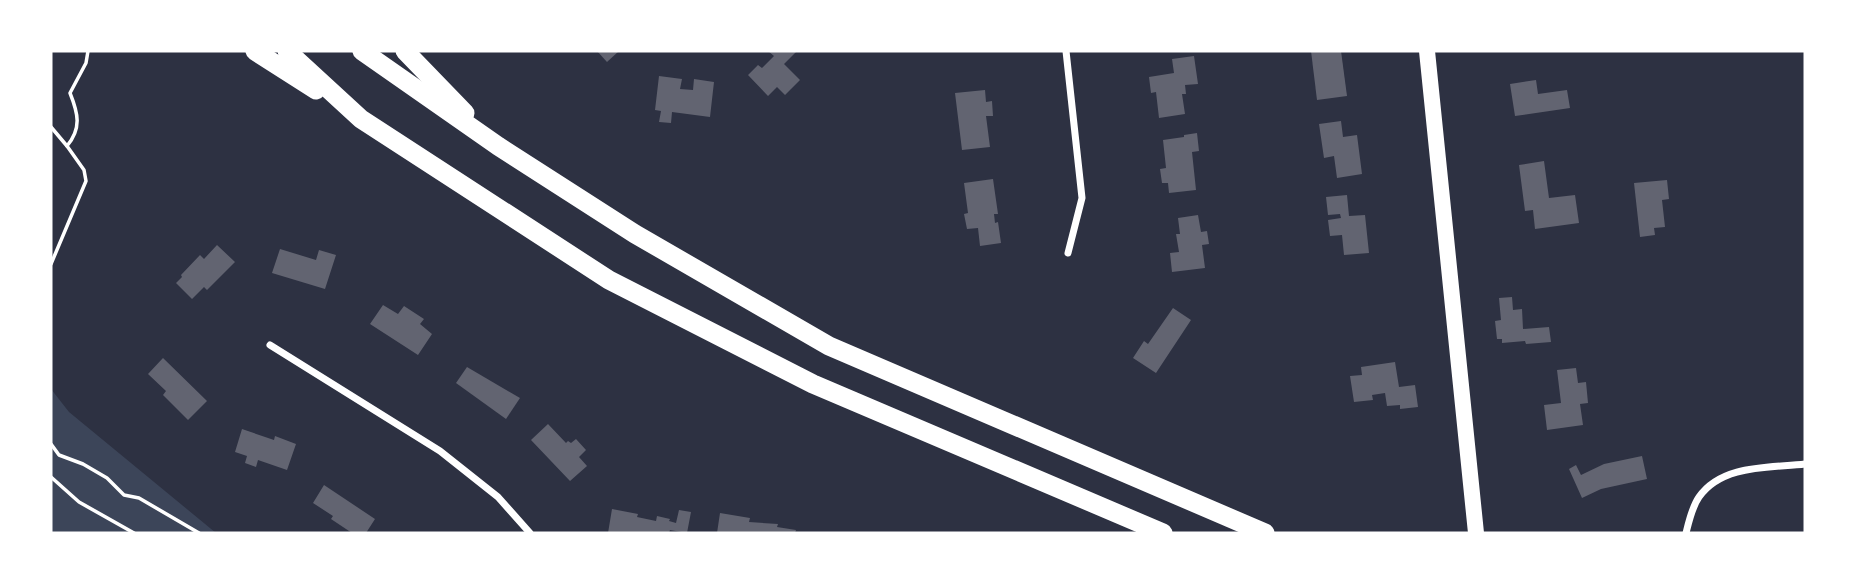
<svg xmlns="http://www.w3.org/2000/svg" width="1856" height="584" font-family="Cabin,sans-serif">
<style>
.green{fill:#3c4559}
.building{fill:#626471}
.lines{fill:none;stroke-linecap:round;stroke-linejoin:round}
.path{stroke:#fff;stroke-width:3.5}
.minor{stroke:#fff;stroke-width:7}
.primary{stroke:#fff;stroke-width:16}
.motorway{stroke:#fff;stroke-width:19}
</style>
<rect width="100%" height="100%" fill="#2d3142"/>
<!-- green -->
<path class="green" d="M 51,389 L 69,412 L 216,533 L 51,533 Z"/>
<!-- building -->
<g class="building">
<path d="M 597,51 L 619,51 L 607,62 Z"/>
<path d="M 768,51 L 797,51 L 784,64 L 800,80 L 785,95 L 777,87 L 768,96 L 748,75 L 758,65 L 762,68 L 774,56 Z"/>
<path d="M 1311,51 L 1341,51 L 1347,96 L 1317,100 Z"/>
<path d="M 1194,56 L 1198,84 L 1185,85 L 1186,94 L 1182,94 L 1185,114 L 1159,118 L 1156,92 L 1151,93 L 1149,77 L 1174,73 L 1172,59 Z"/>
<path d="M 659,76 L 682,79 L 680,89 L 693,90 L 694,79 L 714,82 L 710,117 L 672,112 L 671,123 L 659,122 L 661,111 L 655,110 Z"/>
<path d="M 1536,80 L 1538,94 L 1567,90 L 1570,108 L 1515,116 L 1510,84 Z"/>
<path d="M 985,90 L 986,102 L 992,101 L 993,116 L 986,116 L 990,147 L 962,150 L 955,93 Z"/>
<path d="M 1341,121 L 1343,137 L 1357,135 L 1362,174 L 1337,178 L 1334,156 L 1324,158 L 1319,124 Z"/>
<path d="M 1197,133 L 1199,151 L 1192,152 L 1196,190 L 1169,193 L 1168,183 L 1162,183 L 1160,169 L 1166,168 L 1163,140 L 1184,137 L 1184,135 Z"/>
<path d="M 1544,161 L 1549,198 L 1575,195 L 1579,223 L 1535,229 L 1533,210 L 1525,211 L 1519,165 Z"/>
<path d="M 993,179 L 998,214 L 994,214 L 995,223 L 998,222 L 1001,243 L 980,246 L 978,228 L 967,229 L 964,214 L 968,213 L 964,183 Z"/>
<path d="M 1667,180 L 1669,199 L 1662,200 L 1665,227 L 1654,228 L 1655,235 L 1640,237 L 1634,183 Z"/>
<path d="M 1347,195 L 1349,216 L 1365,215 L 1369,253 L 1344,255 L 1342,235 L 1330,236 L 1328,220 L 1341,218 L 1340,214 L 1328,215 L 1326,197 Z"/>
<path d="M 1198,215 L 1201,232 L 1207,231 L 1209,244 L 1202,245 L 1205,268 L 1172,272 L 1170,253 L 1179,252 L 1176,234 L 1180,234 L 1178,218 Z"/>
<path d="M 217,245 L 235,262 L 207,290 L 204,287 L 192,299 L 176,283 L 182,277 L 181,275 L 200,255 L 204,259 Z"/>
<path d="M 280,249 L 316,260 L 319,250 L 336,255 L 325,289 L 272,273 Z"/>
<path d="M 1512,297 L 1513,310 L 1522,309 L 1523,329 L 1549,327 L 1551,342 L 1526,344 L 1525,341 L 1502,343 L 1502,339 L 1497,339 L 1495,321 L 1501,320 L 1499,298 Z"/>
<path d="M 383,305 L 398,314 L 404,306 L 424,319 L 420,324 L 432,334 L 418,355 L 370,324 Z"/>
<path d="M 1173,308 L 1191,320 L 1156,373 L 1133,358 L 1144,341 L 1148,344 Z"/>
<path d="M 163,358 L 207,401 L 188,420 L 163,395 L 166,391 L 148,374 Z"/>
<path d="M 1395,362 L 1399,387 L 1415,385 L 1418,407 L 1400,409 L 1400,405 L 1387,406 L 1385,393 L 1372,395 L 1373,400 L 1354,402 L 1350,376 L 1362,375 L 1361,367 Z"/>
<path d="M 467,367 L 520,398 L 506,419 L 456,383 Z"/>
<path d="M 1576,368 L 1578,383 L 1586,382 L 1588,403 L 1580,404 L 1583,425 L 1547,430 L 1544,405 L 1561,403 L 1557,370 Z"/>
<path d="M 548,424 L 566,443 L 568,441 L 571,443 L 576,439 L 586,450 L 579,457 L 587,466 L 570,481 L 531,440 Z"/>
<path d="M 242,429 L 274,440 L 275,436 L 296,444 L 287,470 L 258,460 L 256,467 L 245,463 L 247,456 L 235,452 Z"/>
<path d="M 1642,456 L 1647,479 L 1601,489 L 1582,498 L 1569,469 L 1576,465 L 1581,475 L 1604,464 Z"/>
<path d="M 324,485 L 375,519 L 366,533 L 352,533 L 331,519 L 333,516 L 313,503 Z"/>
<path d="M 612,509 L 638,514 L 637,517 L 656,521 L 657,516 L 670,519 L 669,521 L 676,523 L 679,510 L 691,512 L 687,533 L 670,530 L 669,533 L 608,533 Z"/>
<path d="M 720,513 L 750,518 L 749,522 L 778,524 L 777,527 L 796,530 L 795,533 L 717,533 Z"/>
</g>
<g class="lines">
<!-- path -->
<g class="path">
<path d="M 51,127 L 67,146"/>
<path d="M 51,264 L 86,181 L 84,170 L 67,146 C 82,128 78,113 70,93 L 86,63 L 88,51"/>
<path d="M 51,444 L 59,455 L 83,464 L 107,478 L 124,495 L 139,498 L 199,533"/>
<path d="M 51,477 L 79,502 L 134,533"/>
</g>
<!-- minor -->
<g class="minor">
<path d="M 1066,51 L 1082,198 L 1068,253"/>
<path d="M 270,345 L 440,451 L 498,497 L 530,533"/>
<path d="M 1686,533 C 1689,521 1692,507 1699,497 C 1722,464 1770,468 1805,464"/>
</g>
<!-- primary -->
<path class="primary" d="M 1427,51 L 1476,533"/>
<!-- motorway -->
<g class="motorway">
<path d="M 255,51 L 316,90"/>
<path d="M 287,51 L 361,119 L 609,280 L 813,384 L 1163,533"/>
<path d="M 362,51 L 498,146 L 635,234 L 829,346 L 1265,533"/>
<path d="M 405,51 L 465,113"/>
</g>
</g>
<!-- border -->
<rect width="1856" height="584" fill="none" stroke="#ffffff" stroke-width="105"/>
</svg>
